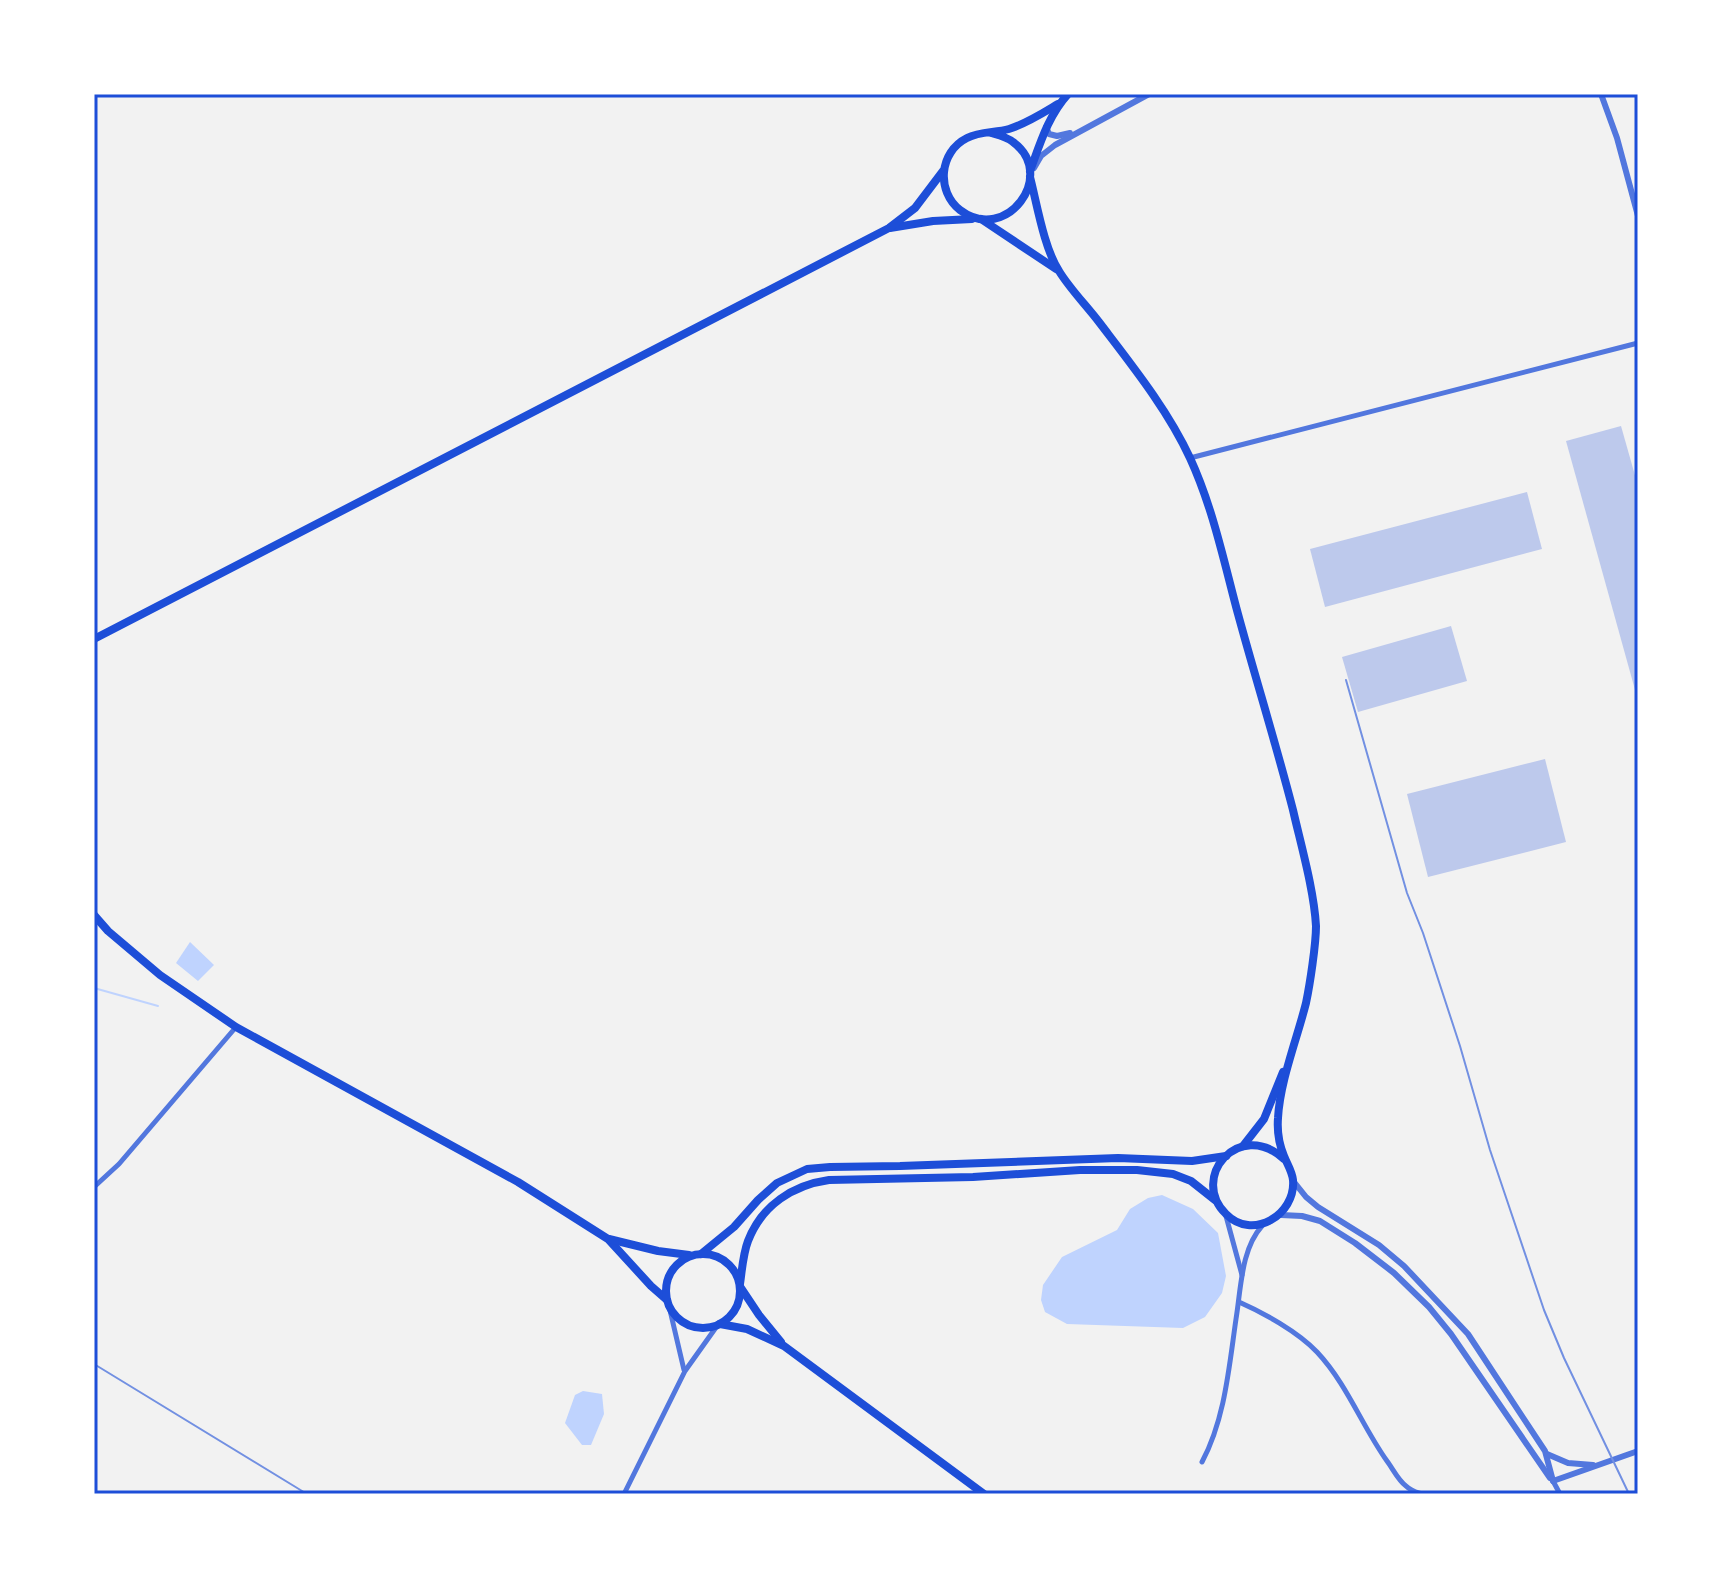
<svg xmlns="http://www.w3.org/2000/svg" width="1732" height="1588" font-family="Rubik,sans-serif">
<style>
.water{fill:#bfd3fe}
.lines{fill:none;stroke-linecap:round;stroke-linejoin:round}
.stream{stroke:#bfd3fe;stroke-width:2}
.building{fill:#bdc9ec}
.minor{stroke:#5277de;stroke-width:5}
.tertiary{stroke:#5277de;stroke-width:6}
.primary{stroke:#1d4ed8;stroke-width:8}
.trunk{stroke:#1d4ed8;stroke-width:8}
.rail{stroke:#7290e2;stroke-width:2}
.neatline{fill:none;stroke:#1d4ed8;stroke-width:3}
</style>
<rect width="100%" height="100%" fill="#f2f2f2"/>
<!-- water -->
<g class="water">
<path d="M 190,942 L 214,965 L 198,981 L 176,963 Z"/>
<path d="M 1162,1195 L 1193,1209 L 1218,1233 L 1226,1276 L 1222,1293 L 1205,1317 L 1183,1328 L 1067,1324 L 1045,1312 L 1041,1300 L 1043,1285 L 1062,1257 L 1117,1230 L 1130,1209 L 1148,1198 Z"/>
<path d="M 583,1391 L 602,1394 L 604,1414 L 591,1445 L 582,1445 L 565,1423 L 575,1395 Z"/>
</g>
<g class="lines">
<!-- stream -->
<path class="stream" d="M 94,988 L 158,1006"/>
</g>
<!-- building -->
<g class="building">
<path d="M 1621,426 L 1638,486 L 1637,697 L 1566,441 Z"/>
<path d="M 1527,492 L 1542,549 L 1325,607 L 1310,549 Z"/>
<path d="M 1451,626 L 1467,681 L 1358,712 L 1342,657 Z"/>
<path d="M 1545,759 L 1566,842 L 1428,877 L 1407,794 Z"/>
</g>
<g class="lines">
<!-- minor -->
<g class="minor">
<path d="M 1190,458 L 1638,343"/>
<path d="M 94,1187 L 119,1164 L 236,1027"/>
<path d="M 1226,1216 L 1242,1275"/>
<path d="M 1239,1302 C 1264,1313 1298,1332 1317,1352 C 1347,1384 1362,1426 1387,1461 C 1393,1469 1398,1480 1406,1486 C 1411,1491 1416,1492 1422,1494"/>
<path d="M 669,1306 L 684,1370"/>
<path d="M 1202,1462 C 1225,1419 1229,1367 1236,1319 C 1241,1289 1241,1249 1262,1226"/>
<path d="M 1553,1481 L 1560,1494"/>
<path d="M 624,1494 L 685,1371 L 717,1326"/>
</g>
<!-- tertiary -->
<g class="tertiary">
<path d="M 1601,94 L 1617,138 L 1638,216"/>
<path d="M 1046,127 L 1049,134 L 1057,136 L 1070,133"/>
<path d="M 1034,168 L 1041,156 L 1055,145 L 1149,94"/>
<path d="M 1294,1182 L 1306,1197 L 1318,1207 L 1379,1245 L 1404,1266 L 1468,1334 L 1545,1451 L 1553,1481"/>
<path d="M 1281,1215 L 1302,1216 L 1320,1221 L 1355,1243 L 1394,1273 L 1429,1307 L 1451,1334 L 1550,1478"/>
<path d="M 1547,1454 L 1568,1463 L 1593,1465"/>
<path d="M 1553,1481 L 1638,1451"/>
</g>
<!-- primary -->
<g class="primary">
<path d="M 991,133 C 998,135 1007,137 1013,142 C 1058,175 1006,245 960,210 C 936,191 939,152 967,138 C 980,131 995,133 1009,129 C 1026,124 1043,113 1058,104"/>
<path d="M 1030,171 C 1040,144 1048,116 1068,94"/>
<path d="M 1030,177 C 1037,204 1044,248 1059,271 C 1070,289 1086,305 1099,322 C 1131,364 1168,410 1190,458 C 1213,508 1224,562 1238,614 C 1256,680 1276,744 1293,810 C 1301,845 1314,890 1316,926 C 1316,944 1310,984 1306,1003 C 1297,1039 1280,1081 1278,1118 C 1277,1131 1279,1144 1284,1156 C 1287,1164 1292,1171 1293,1180 C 1296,1215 1252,1241 1226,1214 C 1189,1178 1239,1118 1284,1159"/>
<path d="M 981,219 L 1056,269"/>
<path d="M 890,228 L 933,221 L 972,219"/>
<path d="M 94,639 L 889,228 L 915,208 L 943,171"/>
<path d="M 1243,1146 L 1264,1119 L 1283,1072"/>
<path d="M 701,1254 L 734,1227 L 758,1200 L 777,1183 L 807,1169 L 830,1167 L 900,1166 L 1118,1158 L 1192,1161 L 1226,1156"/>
<path d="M 740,1284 C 742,1270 743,1254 748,1241 C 762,1205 793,1185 829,1180 L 973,1177 L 1080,1170 L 1137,1170 L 1173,1174 L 1191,1181 L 1215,1200"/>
</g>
<!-- trunk -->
<g class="trunk">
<path d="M 94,915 L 108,931 L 160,975 L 236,1027 L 518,1182 L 608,1239 L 651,1286 L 667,1300"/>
<path d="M 609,1239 L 658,1251 L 689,1255"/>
<circle cx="703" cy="1291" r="37"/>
<path d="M 741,1288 L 759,1315 L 781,1342"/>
<path d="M 720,1324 L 747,1329 L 784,1346 L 984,1494"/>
</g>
<!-- rail -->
<g class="rail">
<path d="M 1346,680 L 1407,893 L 1423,933 L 1460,1046 L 1490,1150 L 1544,1310 L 1564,1358 L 1629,1494"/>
<path d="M 94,1364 L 307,1494"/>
</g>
</g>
<!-- border -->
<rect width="1732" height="1588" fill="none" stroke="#ffffff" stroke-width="192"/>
<rect x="96" y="96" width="1540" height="1396" class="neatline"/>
</svg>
